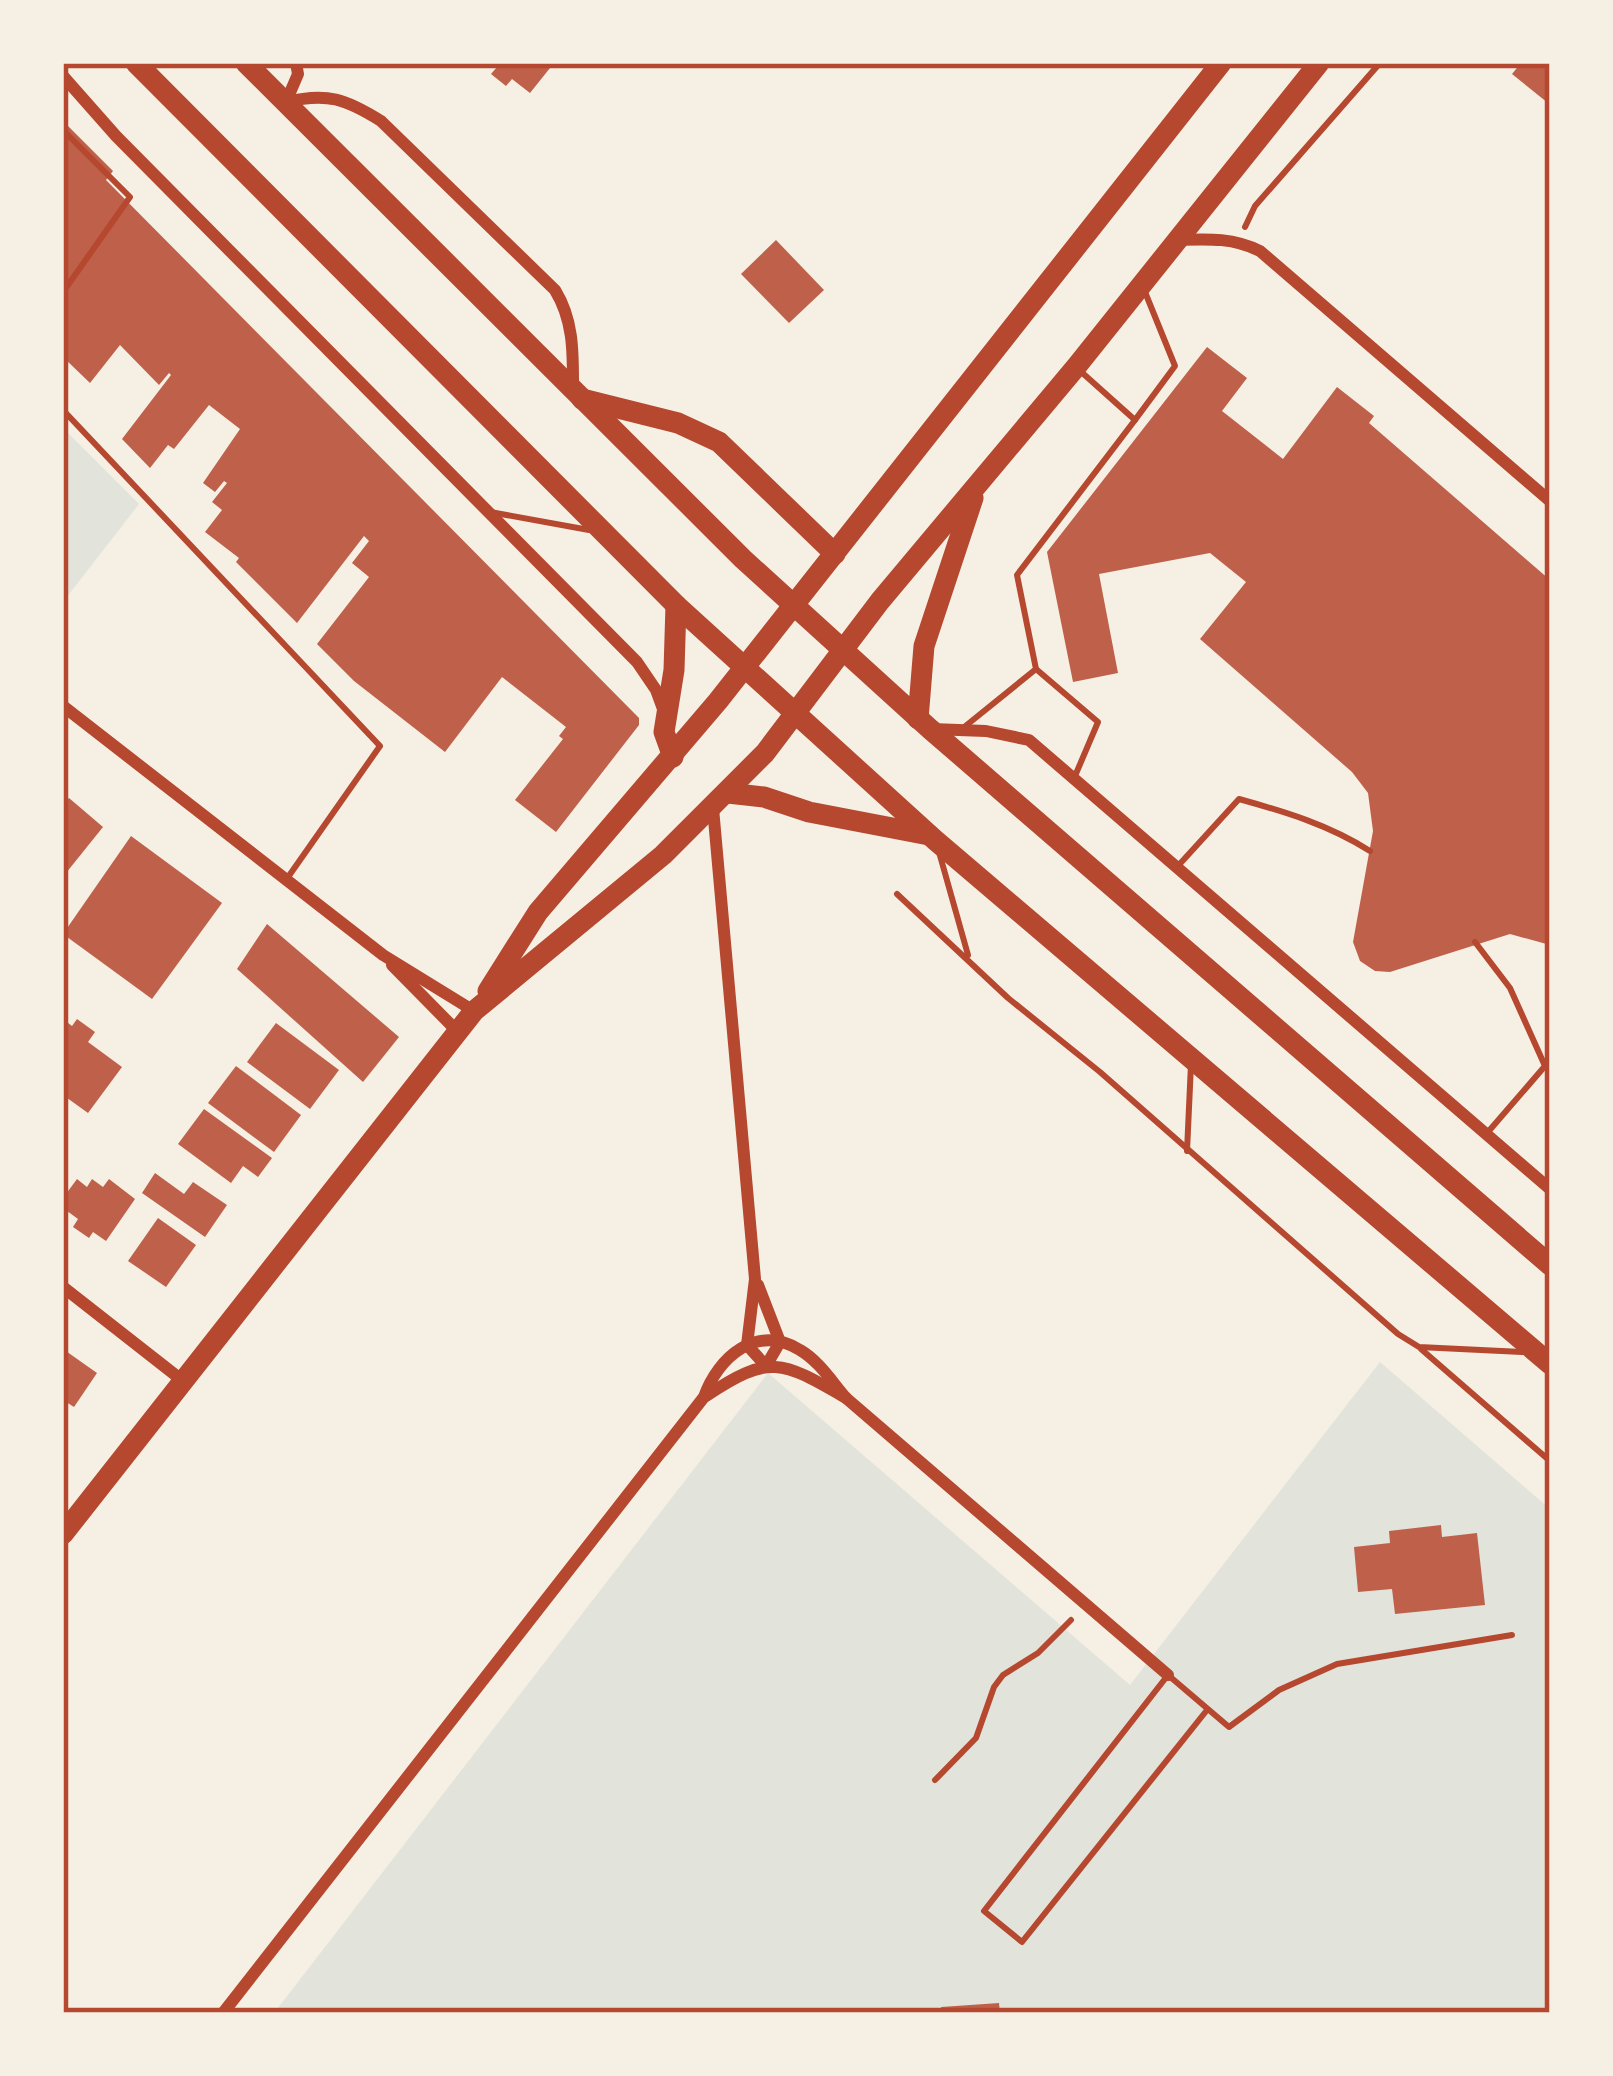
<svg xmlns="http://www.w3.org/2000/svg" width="1613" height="2076" font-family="'DejaVu Sans',sans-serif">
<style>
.green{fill:#e2e4dc}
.building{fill:#bf614a}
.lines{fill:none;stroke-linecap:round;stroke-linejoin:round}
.path{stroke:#b5482f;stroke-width:6}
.service{stroke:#b5482f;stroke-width:6}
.minor{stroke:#b5482f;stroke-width:12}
.primary{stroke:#b5482f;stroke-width:21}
.trunk{stroke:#b5482f;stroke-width:21}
.neatline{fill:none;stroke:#b5482f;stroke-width:4.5}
</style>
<rect width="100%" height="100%" fill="#f6efe4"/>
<!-- green -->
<g class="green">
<path d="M 63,428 L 139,504 L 63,602 Z"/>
<path d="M 1380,1362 L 1550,1509 L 1550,2013 L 274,2013 L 768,1373 L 1130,1685 Z"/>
</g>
<!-- building -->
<g class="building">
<path d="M 492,63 L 554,63 L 530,93 L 512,79 L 506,86 L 491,74 L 497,67 Z"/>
<path d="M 1521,63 L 1550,63 L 1548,103 L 1512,74 Z"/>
<path d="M 63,121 L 113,171 L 106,180 L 639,718 L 639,725 L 556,832 L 515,800 L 563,739 L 559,736 L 566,727 L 502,677 L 445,752 L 354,681 L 317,644 L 369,577 L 352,563 L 369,541 L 364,536 L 297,623 L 236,562 L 239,558 L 205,532 L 222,510 L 212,502 L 227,483 L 224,481 L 215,492 L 203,483 L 240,429 L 209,405 L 174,449 L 168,445 L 150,468 L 122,439 L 171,375 L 169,373 L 159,385 L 120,345 L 90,383 L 63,357 Z"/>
<path d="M 776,240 L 824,290 L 789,323 L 741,274 Z"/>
<path d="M 1207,347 L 1247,378 L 1222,411 L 1283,459 L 1337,387 L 1374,416 L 1369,423 L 1550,580 L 1550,945 L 1510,934 L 1390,972 L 1375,971 L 1360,961 L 1353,942 L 1373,831 L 1368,793 L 1352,772 L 1200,639 L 1246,582 L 1210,553 L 1099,574 L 1118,673 L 1073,682 L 1047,552 Z"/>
<path d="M 69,798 L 103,827 L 66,873 L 63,805 Z"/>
<path d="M 131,836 L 222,903 L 152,999 L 63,934 Z"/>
<path d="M 267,924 L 399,1037 L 363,1082 L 237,969 Z"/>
<path d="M 63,1019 L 72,1026 L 77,1019 L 95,1032 L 88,1042 L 122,1067 L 88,1113 L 63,1095 Z"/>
<path d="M 276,1023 L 339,1070 L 310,1109 L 247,1062 Z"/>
<path d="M 236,1066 L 301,1115 L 274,1152 L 208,1103 Z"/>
<path d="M 204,1109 L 272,1158 L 258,1177 L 243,1166 L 231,1183 L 178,1144 Z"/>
<path d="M 155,1173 L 184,1194 L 193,1182 L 227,1205 L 205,1237 L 142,1193 Z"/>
<path d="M 77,1179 L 87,1187 L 92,1179 L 103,1187 L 109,1179 L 135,1199 L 106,1241 L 93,1232 L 89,1238 L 73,1227 L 78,1219 L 63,1208 L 63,1198 Z"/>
<path d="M 158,1218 L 196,1245 L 166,1287 L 128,1261 Z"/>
<path d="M 63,1349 L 97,1373 L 74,1407 L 63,1400 Z"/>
<path d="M 1441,1525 L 1442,1537 L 1477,1533 L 1485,1605 L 1395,1614 L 1392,1589 L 1358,1592 L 1354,1547 L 1390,1543 L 1389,1531 Z"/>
<path d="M 999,2003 L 1000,2013 L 942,2013 L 941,2007 Z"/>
</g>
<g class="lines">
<!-- path -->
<g class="path">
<path d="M 63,130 L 130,197 L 63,292"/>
<path d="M 1245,227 L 1255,206 L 1380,63"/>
<path d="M 935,1780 L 976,1738 L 994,1687 L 1003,1675 L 1038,1653 L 1071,1620"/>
</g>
<!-- service -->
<g class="service">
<path d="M 63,410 L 380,746 L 286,880"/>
<path d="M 1135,420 L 1175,366 L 1145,292"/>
<path d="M 490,512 L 589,530"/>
<path d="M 1036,669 L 1098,722 L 1075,776"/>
<path d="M 963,728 L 1036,669 L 1017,575 L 1135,420 L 1078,369"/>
<path d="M 939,852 L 968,955"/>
<path d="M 1177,867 L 1239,799 C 1286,812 1329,825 1370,851"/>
<path d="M 897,894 L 1008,998 L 1100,1072 L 1398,1334 L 1419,1347 L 1522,1352"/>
<path d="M 1475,942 L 1510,988 L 1545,1066 L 1488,1132"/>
<path d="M 1187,1151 L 1191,1064"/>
<path d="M 1421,1349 L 1550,1461"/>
<path d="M 1207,1710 L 1022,1942 L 984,1911 L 1168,1675 L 1229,1727 L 1279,1690 L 1337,1664 L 1512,1635"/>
</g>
<!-- minor -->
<g class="minor">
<path d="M 63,76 L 116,136 L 637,662 L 656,690 L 663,709"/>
<path d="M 286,102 C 327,92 346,99 381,121 L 555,290 C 574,321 573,353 573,389"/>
<path d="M 286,102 L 298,74 L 296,63"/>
<path d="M 1176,240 C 1206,239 1232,237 1260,251 L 1550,501"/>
<path d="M 63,706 L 383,955 L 474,1011"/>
<path d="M 931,729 L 986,731 L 1029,740 L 1550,1189"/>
<path d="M 713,808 L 755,1279 L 747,1345 L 766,1366"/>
<path d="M 392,965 L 457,1031"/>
<path d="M 758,1285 L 780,1342 L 766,1366"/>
<path d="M 63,1287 L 183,1381"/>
<path d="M 706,1396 C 770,1353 782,1361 846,1398 L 1168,1675"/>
<path d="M 223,2013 L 704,1397 C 718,1357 757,1323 800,1350 C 819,1361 832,1382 846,1398"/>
</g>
<!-- primary -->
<g class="primary">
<path d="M 582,399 L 678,423 L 719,442 L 835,554"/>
<path d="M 918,719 L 924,646 L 973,498"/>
<path d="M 673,757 L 664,732 L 674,670 L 676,605"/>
<path d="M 728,793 L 764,797 L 809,812 L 929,835"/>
<path d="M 488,991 L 538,912 L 718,701 L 1221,63"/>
<path d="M 63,1534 L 474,1011 L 663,855 L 765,753 L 880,601 L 1076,367 L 1319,63"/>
</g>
<!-- trunk -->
<g class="trunk">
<path d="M 136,63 L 676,605 L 935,840 L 1550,1364"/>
<path d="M 246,63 L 743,559 L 930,729 L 1550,1265"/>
</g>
</g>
<!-- border -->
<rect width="1613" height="2076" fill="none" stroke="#f6efe4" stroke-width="132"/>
<rect x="66" y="66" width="1481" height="1944" class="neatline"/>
</svg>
